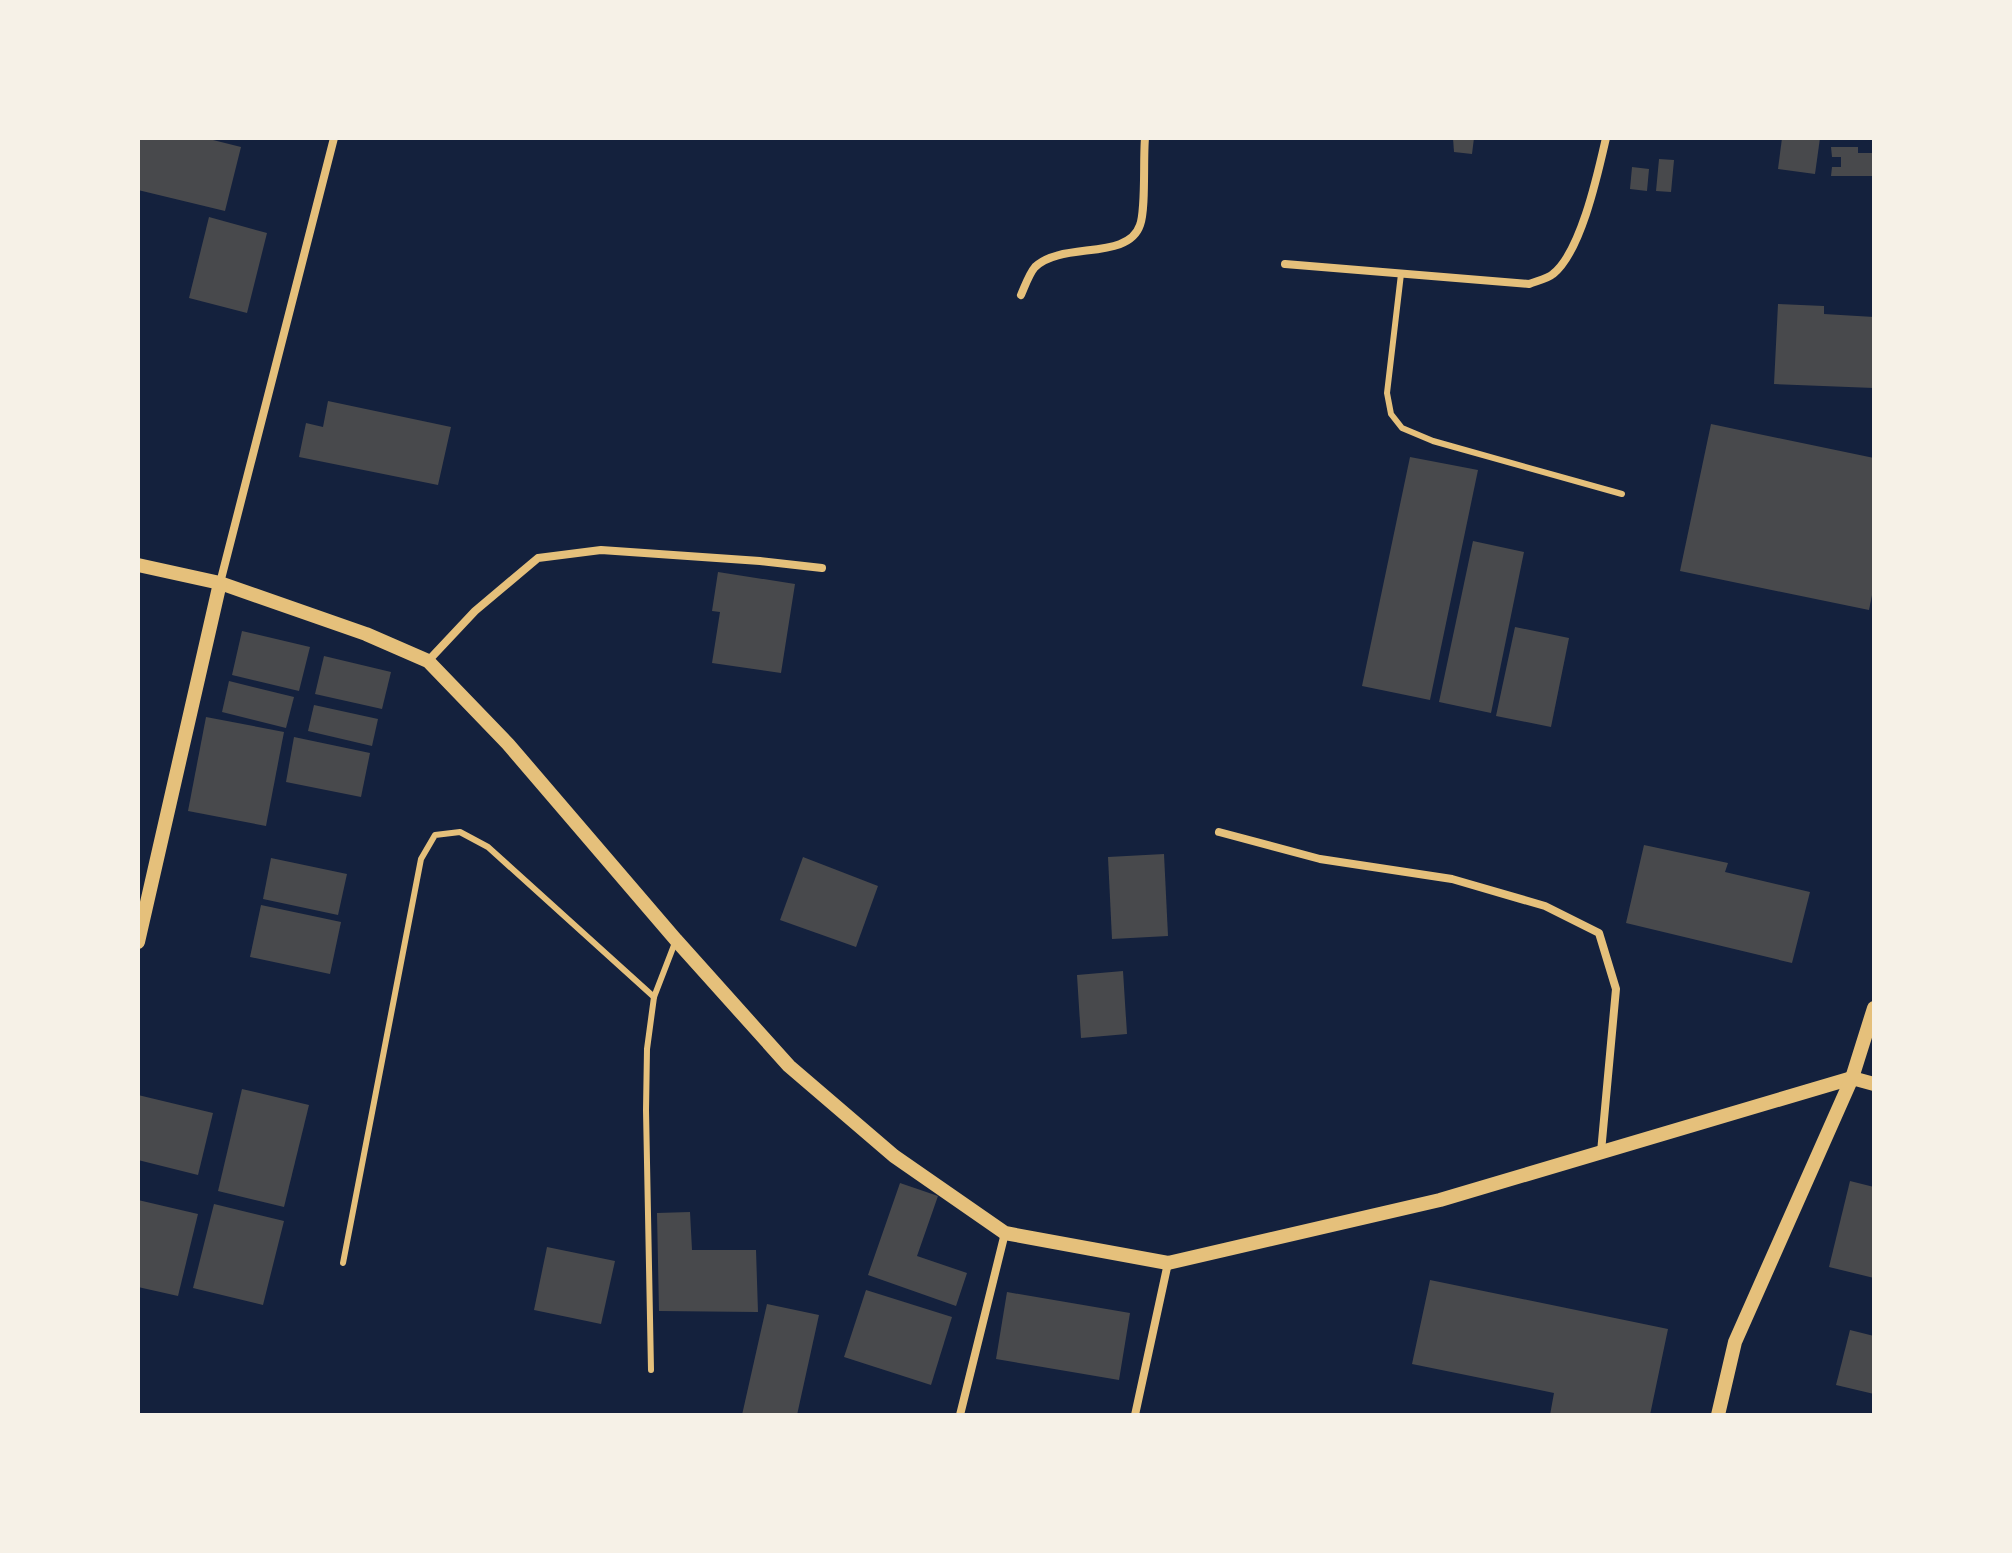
<svg xmlns="http://www.w3.org/2000/svg" width="2012" height="1553" font-family="'Work Sans',sans-serif">
<style>
.building{fill:#48494c}
.lines{fill:none;stroke-linecap:round;stroke-linejoin:round}
.service{stroke:#e5c07b;stroke-width:6}
.minor{stroke:#e5c07b;stroke-width:8}
.tertiary{stroke:#e5c07b;stroke-width:14}
</style>
<rect width="100%" height="100%" fill="#14213d"/>
<!-- building -->
<g class="building">
<path d="M 138,138 L 205,138 L 241,147 L 225,211 L 138,190 Z"/>
<path d="M 1453,138 L 1474,138 L 1472,154 L 1454,152 Z"/>
<path d="M 1782,138 L 1820,138 L 1815,174 L 1778,169 Z"/>
<path d="M 1831,147 L 1858,147 L 1858,153 L 1874,153 L 1874,176 L 1831,176 L 1832,167 L 1841,167 L 1841,157 L 1832,157 Z"/>
<path d="M 1659,159 L 1674,160 L 1671,192 L 1656,191 Z"/>
<path d="M 1632,167 L 1649,169 L 1647,191 L 1630,189 Z"/>
<path d="M 209,217 L 267,233 L 247,313 L 189,298 Z"/>
<path d="M 1778,304 L 1824,306 L 1824,314 L 1874,317 L 1874,388 L 1774,384 Z"/>
<path d="M 328,401 L 451,427 L 438,485 L 299,457 L 306,423 L 323,427 Z"/>
<path d="M 1711,424 L 1874,458 L 1874,585 L 1869,610 L 1680,571 Z"/>
<path d="M 1410,457 L 1478,470 L 1430,700 L 1362,686 Z"/>
<path d="M 1473,541 L 1524,552 L 1491,713 L 1439,702 Z"/>
<path d="M 718,572 L 795,584 L 781,673 L 712,663 L 720,612 L 712,611 Z"/>
<path d="M 1515,627 L 1569,638 L 1551,727 L 1496,716 Z"/>
<path d="M 242,631 L 310,647 L 299,691 L 232,675 Z"/>
<path d="M 324,656 L 391,672 L 382,709 L 315,694 Z"/>
<path d="M 229,681 L 294,697 L 286,728 L 222,712 Z"/>
<path d="M 314,705 L 378,719 L 372,746 L 308,731 Z"/>
<path d="M 206,717 L 284,732 L 266,826 L 188,811 Z"/>
<path d="M 294,737 L 370,753 L 361,797 L 286,782 Z"/>
<path d="M 1644,845 L 1728,863 L 1725,872 L 1810,892 L 1792,963 L 1626,923 Z"/>
<path d="M 1164,854 L 1168,936 L 1112,939 L 1108,857 Z"/>
<path d="M 803,857 L 878,886 L 856,947 L 780,920 Z"/>
<path d="M 271,858 L 347,874 L 338,915 L 263,899 Z"/>
<path d="M 261,905 L 341,922 L 330,974 L 250,957 Z"/>
<path d="M 1123,971 L 1127,1034 L 1081,1038 L 1077,975 Z"/>
<path d="M 242,1089 L 309,1105 L 284,1207 L 218,1191 Z"/>
<path d="M 138,1095 L 213,1113 L 198,1175 L 138,1160 Z"/>
<path d="M 1850,1181 L 1874,1187 L 1874,1278 L 1829,1267 Z"/>
<path d="M 900,1183 L 938,1196 L 917,1256 L 967,1273 L 956,1306 L 868,1275 Z"/>
<path d="M 138,1200 L 198,1214 L 178,1296 L 138,1287 Z"/>
<path d="M 214,1204 L 284,1221 L 263,1305 L 193,1288 Z"/>
<path d="M 690,1212 L 692,1250 L 756,1250 L 758,1312 L 659,1311 L 657,1213 Z"/>
<path d="M 547,1247 L 615,1261 L 601,1324 L 534,1310 Z"/>
<path d="M 1430,1280 L 1668,1329 L 1650,1415 L 1550,1415 L 1554,1393 L 1412,1364 Z"/>
<path d="M 866,1290 L 952,1317 L 931,1385 L 844,1357 Z"/>
<path d="M 1007,1292 L 1130,1313 L 1119,1380 L 996,1359 Z"/>
<path d="M 767,1304 L 819,1315 L 797,1415 L 742,1415 Z"/>
<path d="M 1850,1330 L 1874,1336 L 1874,1394 L 1836,1385 Z"/>
</g>
<g class="lines">
<!-- service -->
<g class="service">
<path d="M 1401,274 L 1387,393 L 1391,414 L 1402,428 L 1433,441 L 1622,494"/>
<path d="M 343,1263 L 421,859 L 435,835 L 460,832 L 488,847 L 654,997"/>
<path d="M 651,1370 L 646,1110 L 647,1049 L 654,997 L 676,940"/>
</g>
<!-- minor -->
<g class="minor">
<path d="M 1285,264 L 1529,284 C 1536,281 1547,279 1553,274 C 1581,252 1598,173 1606,138"/>
<path d="M 1021,295 C 1025,286 1029,274 1035,267 C 1062,241 1128,261 1140,225 C 1146,209 1143,160 1145,138"/>
<path d="M 220,583 L 334,138"/>
<path d="M 428,661 L 475,611 L 538,558 L 601,550 L 760,561 L 822,568"/>
<path d="M 1219,832 L 1320,859 L 1452,879 L 1545,906 L 1599,933 L 1616,989 L 1601,1152"/>
<path d="M 960,1415 L 1005,1233"/>
<path d="M 1135,1415 L 1168,1263"/>
</g>
<!-- tertiary -->
<g class="tertiary">
<path d="M 138,565 L 220,583 L 366,634 L 428,661 L 508,744 L 676,940 L 789,1066 L 894,1156 L 1005,1233 L 1168,1263 L 1440,1200 L 1852,1078 L 1874,1084"/>
<path d="M 138,942 L 220,583"/>
<path d="M 1718,1415 L 1735,1342 L 1852,1078 L 1874,1008"/>
</g>
</g>
<!-- border -->
<rect width="2012" height="1553" fill="none" stroke="#f6f1e7" stroke-width="280"/>
</svg>
